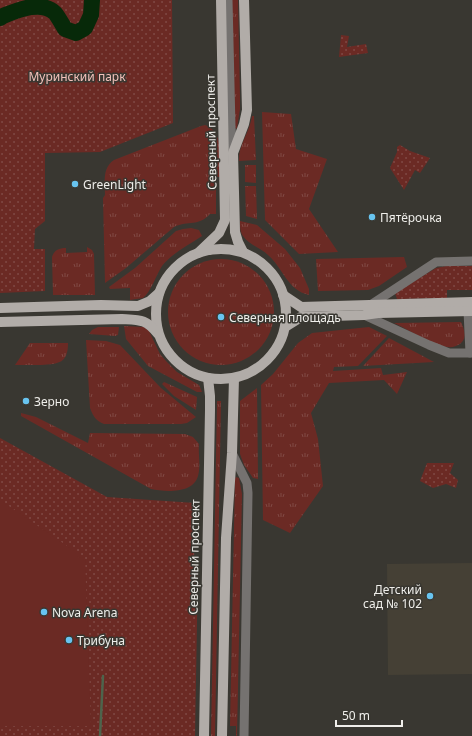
<svg xmlns="http://www.w3.org/2000/svg" width="472" height="736" font-family="'Noto Sans',sans-serif">
<style>
.built{fill:#454035}
.grass{fill:url(#grass-tufts)}
.park{fill:url(#park-dots)}
.pitch{fill:#6b2a24}
.lines{fill:none;stroke-linecap:round;stroke-linejoin:round}
.stream{stroke:#4d644c;stroke-width:2.5}
.river{stroke:#072909;stroke-width:16}
.minor{stroke:#757270;stroke-width:9}
.major{stroke:#b1aca8;stroke-width:10}
.poi-dot{fill:#68c4f0;stroke:#393731;stroke-width:1.5}
.labels{text-anchor:middle;dominant-baseline:central;stroke-width:3;stroke-linejoin:round;paint-order:stroke}
.park-label{font-size:12px;fill:#f3c2bb;stroke:#393731}
.street-label{font-size:12px;fill:#efeeea;stroke:#393731}
.poi-label{font-size:12px;fill:#efeeea;stroke:#393731;text-anchor:start}
</style>
<defs>
<pattern id="grass-tufts" width="24" height="20" patternUnits="userSpaceOnUse"><rect width="24" height="20" fill="#6b2a24"/><path d="M3 7l-1-3M5 7V3M7 7l1-3M15 17l-1-3M17 17v-4M19 17l1-3" fill="none" stroke="#804944"/></pattern>
<pattern id="park-dots" width="8" height="8" patternUnits="userSpaceOnUse"><rect width="8" height="8" fill="#6b2a24"/><path d="M2 2h.1M6 6h.1" fill="none" stroke="#804944" stroke-width="1.8" stroke-linecap="round"/></pattern>
</defs>
<rect width="100%" height="100%" fill="#393731"/>
<!-- built -->
<path class="built" d="M 472,563 L 472,674 L 388,675 L 387,564 Z"/>
<!-- grass -->
<g class="grass">
<path d="M 231,0 L 238,0 L 240,98 L 240,109 L 237,128 L 235,129 Z"/>
<path d="M 262,112 L 291,114 L 296,149 L 327,159 L 309,209 L 338,252 L 299,254 L 265,220 Z"/>
<path d="M 252,116 L 254,116 L 256,160 L 239,161 C 238,145 250,132 252,116 Z"/>
<path d="M 205,125 C 225,132 219,160 220,177 L 216,177 L 216,214 L 210,214 C 198,227 189,220 174,227 L 126,268 L 105,283 L 103,198 L 105,195 C 105,182 102,168 114,160 L 201,126 Z"/>
<path d="M 245,165 L 256,165 L 256,183 L 245,182 Z"/>
<path d="M 245,186 L 256,186 L 257,219 L 246,216 Z"/>
<path d="M 240,221 L 257,225 L 285,249 L 300,268 L 309,289 L 309,295 C 287,290 283,268 268,255 C 261,248 249,245 243,236 C 240,232 240,227 240,221 Z"/>
<path d="M 191,228 L 199,230 L 202,236 C 189,245 172,253 162,266 C 156,275 151,292 143,298 L 130,300 L 130,288 L 110,289 L 109,287 L 135,268 L 176,231 L 183,229 Z"/>
<path d="M 87,247 L 92,250 L 94,254 L 95,295 L 53,295 L 52,257 C 54,250 59,248 66,248 L 66,253 L 87,252 Z"/>
<path d="M 404,257 L 407,267 L 379,286 L 368,290 L 318,291 L 316,259 Z"/>
<circle cx="221" cy="312" r="53"/>
<path d="M 461,322 C 464,329 468,338 460,344 C 456,346 452,348 448,347 C 434,346 407,329 394,323 Z"/>
<path d="M 124,326 L 144,327 L 149,331 L 160,354 L 166,361 L 177,372 L 199,385 L 202,392 L 197,392 L 148,366 L 126,339 Z"/>
<path d="M 98,327 L 119,327 L 118,335 L 115,336 L 89,334 L 92,330 Z"/>
<path d="M 369,327 L 387,336 L 358,366 L 334,367 L 333,371 L 381,368 L 383,375 L 407,372 L 397,394 L 384,380 L 329,383 L 311,413 L 318,439 L 323,486 L 290,533 L 263,520 L 261,385 L 273,374 L 298,343 L 312,333 Z"/>
<path d="M 389,338 L 434,362 L 363,366 Z"/>
<path d="M 86,340 L 106,341 L 120,345 L 161,388 L 196,417 L 187,423 L 181,424 L 104,424 C 96,421 93,416 90,408 Z"/>
<path d="M 30,343 L 68,343 C 68,363 59,364 41,365 C 33,365 24,365 15,365 Z"/>
<path d="M 164,382 L 197,397 L 196,410 L 174,396 L 162,384 Z"/>
<path d="M 257,388 L 258,479 L 253,478 L 244,465 L 240,454 L 240,401 Z"/>
<path d="M 217,401 L 221,401 L 215,736 L 211,736 Z"/>
<path d="M 21,413 L 36,417 L 88,443 L 90,433 L 185,434 L 193,437 L 199,444 C 198,454 201,466 198,476 C 193,494 165,492 151,489 L 21,416 Z"/>
<path d="M 236,477 L 239,478 L 242,494 L 237,736 L 236,736 L 236,726 L 230,726 L 235,479 Z"/>
</g>
<!-- park -->
<g class="park">
<path d="M 0,0 L 172,0 L 173,123 L 100,152 L 45,153 L 45,221 L 35,229 L 34,249 L 45,249 L 45,291 L 0,293 Z"/>
<path d="M 341,35 L 349,36 L 347,47 L 366,44 L 368,53 L 339,57 Z"/>
<path d="M 400,145 L 410,151 L 430,158 L 420,173 L 415,170 L 404,190 L 390,168 L 397,152 L 397,147 Z"/>
<path d="M 446,266 L 472,266 L 472,290 L 447,290 L 447,298 L 397,299 L 395,293 L 436,268 Z"/>
<path d="M 0,438 L 107,497 L 195,503 L 194,565 L 198,565 L 195,736 L 0,736 Z"/>
<path d="M 427,463 L 454,463 L 450,473 L 458,480 L 456,488 L 446,484 L 433,488 L 420,481 Z"/>
</g>
<!-- pitch -->
<path class="pitch" d="M 0,500 L 73,550 L 78,557 L 85,558 L 91,726 L 0,726 Z"/>
<g class="lines">
<!-- stream -->
<path class="stream" d="M 100,736 L 103,676"/>
<!-- river -->
<path class="river" d="M 0,18 L 3,16 C 18,10 41,0 55,13 C 59,18 62,24 65,29 L 76,33 L 85,28 L 91,15 L 92,0"/>
<!-- minor -->
<g class="minor">
<path d="M 228,0 L 231,127 L 233,153"/>
<path d="M 372,304 L 436,262 L 472,261"/>
<path d="M 468,311 L 470,353"/>
<path d="M 364,315 L 429,345 L 449,353 L 472,353"/>
<path d="M 232,453 L 247,483 L 248,493 L 244,736"/>
</g>
<!-- major -->
<g class="major">
<circle cx="221" cy="314" r="65"/>
<path d="M 243,252 L 238,242 L 235,232 L 233,153 L 244,124 L 247,110 L 244,0"/>
<path d="M 198,253 L 219,233 L 225,220 L 221,0"/>
<path d="M 283,295 L 301,307 L 472,302"/>
<path d="M 0,308 L 101,305 L 138,306 L 150,301 L 159,293"/>
<path d="M 0,322 L 122,319 C 140,320 146,319 158,334"/>
<path d="M 285,327 L 301,317 L 364,315 L 378,313 L 472,311"/>
<path d="M 204,736 L 210,410 L 210,396 L 208,378"/>
<path d="M 222,736 L 226,538 L 232,453 L 234,378"/>
</g>
</g>
<!-- markers -->
<g class="poi-dot">
<circle cx="75" cy="184" r="4"/>
<circle cx="372" cy="217" r="4"/>
<circle cx="221" cy="317" r="4"/>
<circle cx="26" cy="401" r="4"/>
<circle cx="430" cy="596" r="4"/>
<circle cx="44" cy="612" r="4"/>
<circle cx="69" cy="640" r="4"/>
</g>
<g class="labels">
<!-- park labels -->
<g class="park-label">
<text x="77" y="76">Муринский парк</text>
</g>
<!-- street labels -->
<g class="street-label">
<text transform="translate(211 132) rotate(-91)">Северный проспект</text>
<text transform="translate(194 557) rotate(-89)">Северный проспект</text>
</g>
<!-- poi labels -->
<g class="poi-label">
<text x="83" y="184">GreenLight</text>
<text x="380" y="217">Пятёрочка</text>
<text x="229" y="317">Северная площадь</text>
<text x="34" y="401">Зерно</text>
<text x="422" y="589" text-anchor="end">Детский<tspan x="422" dy="14">сад № 102</tspan></text>
<text x="52" y="612">Nova Arena</text>
<text x="77" y="640">Трибуна</text>
</g>
</g>
<!-- scale -->
<path d="M336 720v6h66v-6" fill="none" stroke="#efeeea" stroke-width="2"/>
<text x="342" y="720" font-size="12" fill="#efeeea" stroke="#393731" stroke-width="3" paint-order="stroke">50 m</text>
</svg>
